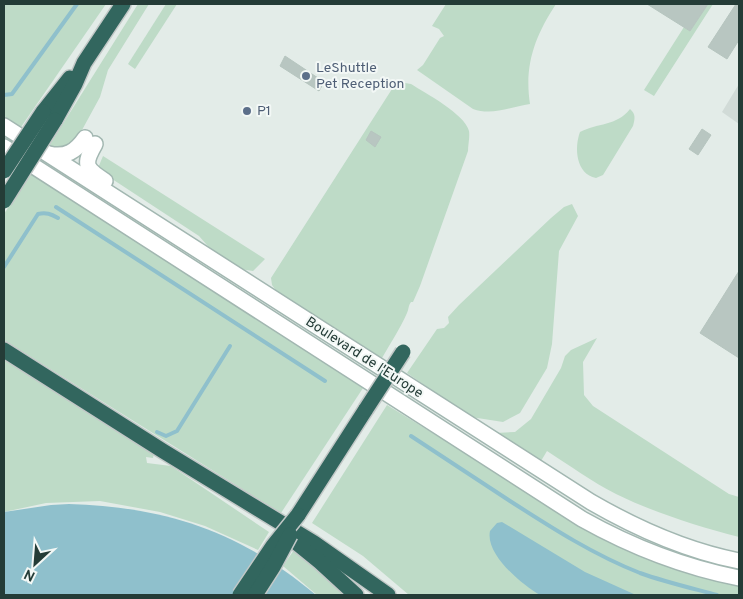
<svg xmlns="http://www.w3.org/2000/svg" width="743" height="599" font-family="Overpass,sans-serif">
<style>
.built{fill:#d1dbd7}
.green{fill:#bedbc7}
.water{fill:#8fc0cc}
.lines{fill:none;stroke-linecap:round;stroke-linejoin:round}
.stream{stroke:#8fc0cc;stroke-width:4}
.building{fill:#b8c6c1;stroke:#b6c5bf}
.secondary-casing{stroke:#a2b7b1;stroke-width:18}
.highway-casing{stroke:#c2c8c7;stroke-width:18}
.secondary{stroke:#fff;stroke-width:15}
.highway{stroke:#32665e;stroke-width:15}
.highway-bridge-casing{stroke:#c2c8c7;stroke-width:18;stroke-linecap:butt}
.highway-bridge{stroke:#32665e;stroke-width:15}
.service-dot{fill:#5c6f8a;stroke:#f3f8f6;stroke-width:2}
.labels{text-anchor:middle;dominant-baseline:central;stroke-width:4;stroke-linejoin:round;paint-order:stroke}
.service-label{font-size:14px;fill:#4e5e75;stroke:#f3f8f6;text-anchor:start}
.street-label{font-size:14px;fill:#243c37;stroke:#f3f8f6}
</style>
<rect width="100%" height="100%" fill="#e3ece8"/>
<!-- built -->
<path class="built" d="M 739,84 L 739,124 L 722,112 Z"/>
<!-- green -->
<g class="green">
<path d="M 4,4 L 106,4 L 21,127 L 4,116 Z"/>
<path d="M 138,4 L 149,4 L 108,70 L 100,97 L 76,141 C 69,148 58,151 49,146 Z"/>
<path d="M 166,4 L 177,4 L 135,69 L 128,64 Z"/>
<path d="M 446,4 L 556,4 C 535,36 524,65 530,104 C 510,107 492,116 473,109 L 417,70 L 423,65 L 440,38 L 444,36 L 439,29 L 432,26 Z"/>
<path d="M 708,4 L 713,4 L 654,96 L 644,90 L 684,27 L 690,31 Z"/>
<path d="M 405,83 L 411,84 C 425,93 465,114 469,131 C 470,137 468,145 468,151 L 420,286 L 413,302 L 411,302 C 408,306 409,309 407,313 C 400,329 390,344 382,358 L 277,292 L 272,285 L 271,278 L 392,89 Z"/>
<path d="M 630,109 C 636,114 635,119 633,126 L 603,175 L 596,178 C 576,174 574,148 580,132 C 597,123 617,126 630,109 Z"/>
<path d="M 103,156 L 265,259 L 253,271 L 240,269 L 214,253 L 199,236 L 103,173 L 98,168 Z"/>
<path d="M 30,173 L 363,388 L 281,513 L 4,340 L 4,214 Z"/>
<path d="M 572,204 L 578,216 L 559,251 L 552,344 L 547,368 L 520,413 L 503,422 L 471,417 L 407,373 L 437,329 L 444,328 L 449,323 L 448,317 L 459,305 L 551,218 L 564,207 Z"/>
<path d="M 597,338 L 583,362 L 584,395 L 593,406 L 729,494 L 739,497 L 739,537 C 697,526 655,513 616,494 C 592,482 569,465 547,451 L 541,461 L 496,433 L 515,432 L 531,419 L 561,368 L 565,356 L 571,350 Z"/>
<path d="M 4,359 L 154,453 L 153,458 L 146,457 L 147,463 L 171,466 L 269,532 L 258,550 L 205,526 L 160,512 L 100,501 L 46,503 L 4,512 Z"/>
<path d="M 387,405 L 587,528 L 636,554 L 700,577 L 739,585 L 739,595 L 409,595 L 363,556 L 312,523 Z"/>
<path d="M 294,550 L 344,595 L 317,595 L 283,566 Z"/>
</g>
<!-- water -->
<g class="water">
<path d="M 69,504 C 167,507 241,532 316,595 L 4,595 L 4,512 L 51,505 Z"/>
<path d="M 502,522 L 585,572 L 636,595 L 540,595 C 522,585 485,554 490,531 L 497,523 Z"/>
</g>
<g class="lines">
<!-- stream -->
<g class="stream">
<path d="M 4,95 L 12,94 L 77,4"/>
<path d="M 56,207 L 325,381"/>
<path d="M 4,267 L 38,214 C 46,212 51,214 58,218"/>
<path d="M 157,432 L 166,436 L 177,431 L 230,346"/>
<path d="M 411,436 C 444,458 477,479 510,501 C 552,528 594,555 640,573 C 665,582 691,588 717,595"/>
</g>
</g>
<!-- building -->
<g class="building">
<path d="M 647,4 L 708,4 L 690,31 Z"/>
<path d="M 736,4 L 739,4 L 739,40 L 727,59 L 708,47 Z"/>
<path d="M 285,56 L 324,82 L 319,91 L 280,66 Z"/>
<path d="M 702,129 L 711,135 L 698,155 L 689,149 Z"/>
<path d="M 371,131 L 381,137 L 375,147 L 366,140 Z"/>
<path d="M 739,271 L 739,358 L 700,333 Z"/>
</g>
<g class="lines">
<defs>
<g id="secondary">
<path d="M 4,126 L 591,502 C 636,528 688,551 739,561"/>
<path d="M 95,144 C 83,165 85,168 105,181"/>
<path d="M 4,147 L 582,519 C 632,547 683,567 739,578"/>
<path d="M 49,154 C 66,158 76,151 85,138"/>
</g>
<g id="highway">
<path d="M 43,112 L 70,78"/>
<path d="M 55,120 L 75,84 L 84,63 L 123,4"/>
<path d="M 4,350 L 163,451 L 314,543 L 388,595"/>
<path d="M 298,515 L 366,409"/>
<path d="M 288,536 L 320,562 L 356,595"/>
</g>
</defs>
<!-- secondary casing -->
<use href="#secondary" class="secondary-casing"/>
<!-- highway casing -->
<use href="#highway" class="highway-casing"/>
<!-- secondary -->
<use href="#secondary" class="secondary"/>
<!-- highway -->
<use href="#highway" class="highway"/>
<defs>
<g id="highway-bridge">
<path d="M 4,171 L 43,112"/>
<path d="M 4,201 L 55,120"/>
<path d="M 366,409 L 403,352"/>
<path d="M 240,595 L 273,546 L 298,515"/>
<path d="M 255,595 L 273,567 L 290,535"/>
</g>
</defs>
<!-- highway-bridge casing -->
<use href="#highway-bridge" class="highway-bridge-casing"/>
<!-- highway-bridge -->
<use href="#highway-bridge" class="highway-bridge"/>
</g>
<!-- markers -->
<g class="service-dot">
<circle cx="306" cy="76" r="5"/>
<circle cx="247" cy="111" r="5"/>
</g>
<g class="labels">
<!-- service labels -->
<g class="service-label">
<text x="316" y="68">LeShuttle<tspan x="316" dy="16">Pet Reception</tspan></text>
<text x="257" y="111">P1</text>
</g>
<!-- street labels -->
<g class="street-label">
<text transform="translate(364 358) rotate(33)">Boulevard de l'Europe</text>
</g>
</g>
<!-- border -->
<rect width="743" height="599" fill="none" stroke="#243c37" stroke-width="10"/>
<!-- north arrow -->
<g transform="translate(35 564) rotate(206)" stroke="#f3f8f6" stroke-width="4" paint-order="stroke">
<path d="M0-4L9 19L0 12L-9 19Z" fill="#243c37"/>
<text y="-8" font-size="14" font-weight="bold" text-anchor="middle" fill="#243c37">N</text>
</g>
</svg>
